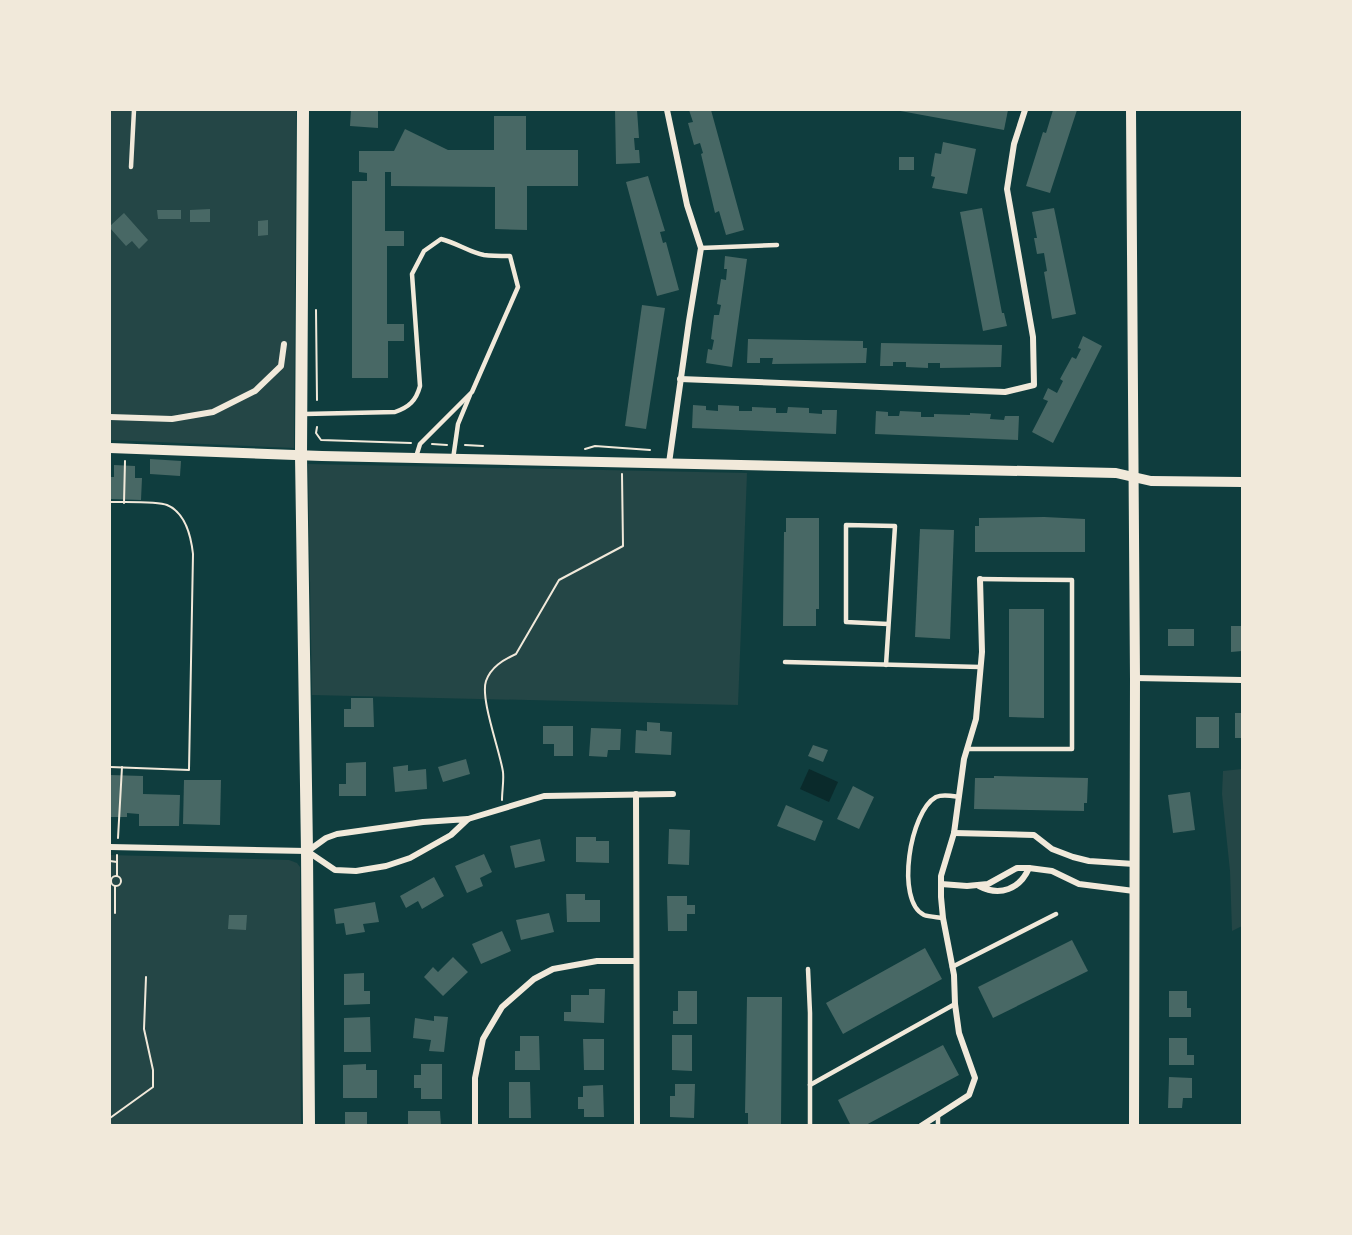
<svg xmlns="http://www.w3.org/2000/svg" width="1352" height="1235" font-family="'Varela Round',sans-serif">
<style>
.green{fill:#244646}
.water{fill:#0a2a2b}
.building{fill:#486865}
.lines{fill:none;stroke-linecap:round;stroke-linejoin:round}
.path{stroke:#f1e9da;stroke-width:2}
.service{stroke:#f1e9da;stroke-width:4.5}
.minor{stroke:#f1e9da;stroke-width:6}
.tertiary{stroke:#f1e9da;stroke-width:10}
.secondary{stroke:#f1e9da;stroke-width:12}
</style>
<rect width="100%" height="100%" fill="#0f3d3e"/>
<!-- green -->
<g class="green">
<path d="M 110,110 L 296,110 L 294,448 L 110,440 Z"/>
<path d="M 308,464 L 747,473 L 738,705 L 312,695 Z"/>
<path d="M 1242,769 L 1242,926 L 1232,931 L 1230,871 L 1222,794 L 1223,771 Z"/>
<path d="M 110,855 L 289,860 L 297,863 L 300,867 L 301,1125 L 110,1126 Z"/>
</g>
<!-- water -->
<path class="water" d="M 809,769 L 838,782 L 829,802 L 800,789 Z"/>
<!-- building -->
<g class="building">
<path d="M 351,110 L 378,110 L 378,128 L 350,126 Z"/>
<path d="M 615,110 L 637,110 L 639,138 L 634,138 L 635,150 L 639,150 L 640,163 L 616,164 Z"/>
<path d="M 689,110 L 711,110 L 744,230 L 726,235 L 719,211 L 715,213 L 701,154 L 703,153 L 700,143 L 694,145 L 688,123 L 693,122 Z"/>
<path d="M 895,110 L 1008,110 L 1004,130 Z"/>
<path d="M 1053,110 L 1077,110 L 1050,193 L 1026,186 L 1043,132 L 1046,133 Z"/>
<path d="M 494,116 L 526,116 L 526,150 L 578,150 L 578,186 L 527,186 L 527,230 L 495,229 L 495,187 L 391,186 L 391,172 L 385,172 L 385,231 L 404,231 L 404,246 L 387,246 L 387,324 L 404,324 L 404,341 L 388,341 L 388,378 L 352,378 L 352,181 L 367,181 L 367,173 L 359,172 L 359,151 L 394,151 L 405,129 L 448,150 L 494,150 Z"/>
<path d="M 943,142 L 976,149 L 967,194 L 932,188 L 935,177 L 931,176 L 935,153 L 941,154 Z"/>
<rect x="899" y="157" width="15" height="13"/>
<path d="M 648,176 L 665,231 L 660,232 L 663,243 L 666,242 L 679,290 L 657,296 L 626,182 Z"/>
<path d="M 982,208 L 1002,313 L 1004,313 L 1007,326 L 983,331 L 960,212 Z"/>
<path d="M 1054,208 L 1076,314 L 1052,319 L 1044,272 L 1047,271 L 1044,253 L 1037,254 L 1034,238 L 1037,238 L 1032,212 Z"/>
<path d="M 210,209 L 210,222 L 190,222 L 190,210 Z"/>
<path d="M 157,210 L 181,210 L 181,219 L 158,219 Z"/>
<path d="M 124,213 L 148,240 L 139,249 L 132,241 L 126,246 L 110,228 L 110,226 Z"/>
<path d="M 268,220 L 268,235 L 258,236 L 258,221 Z"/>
<path d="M 725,256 L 747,259 L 732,367 L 706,363 L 708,349 L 712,350 L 714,340 L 711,339 L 714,315 L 719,315 L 721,305 L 717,304 L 721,279 L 726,280 L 727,269 L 724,269 Z"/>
<path d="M 642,305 L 665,308 L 646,429 L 625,426 Z"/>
<path d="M 1083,336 L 1102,346 L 1053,443 L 1032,432 L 1048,401 L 1043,399 L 1048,388 L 1057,393 L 1063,381 L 1060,379 L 1072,357 L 1076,359 L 1081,349 L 1078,348 Z"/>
<path d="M 748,339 L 863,341 L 863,348 L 867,348 L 866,363 L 772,364 L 773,358 L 760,358 L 760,363 L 747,363 Z"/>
<path d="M 881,343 L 1002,345 L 1001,367 L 940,368 L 940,363 L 928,363 L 928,368 L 906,367 L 906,362 L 893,362 L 893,366 L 880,366 Z"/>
<path d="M 693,405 L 706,406 L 706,410 L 718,411 L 718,405 L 739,406 L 739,411 L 752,411 L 752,407 L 776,408 L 776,413 L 787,413 L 788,407 L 809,408 L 809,413 L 822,414 L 822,410 L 837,410 L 836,434 L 692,428 Z"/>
<path d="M 876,411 L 888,412 L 888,416 L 899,416 L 900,411 L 921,412 L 921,417 L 934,417 L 934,414 L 970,415 L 970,413 L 991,414 L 990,419 L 1004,420 L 1005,416 L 1019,416 L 1018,440 L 875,434 Z"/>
<path d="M 150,459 L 181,461 L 180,476 L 150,474 Z"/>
<path d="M 114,465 L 135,466 L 135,478 L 142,478 L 141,500 L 110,499 L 110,477 L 114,477 Z"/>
<path d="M 1044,517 L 1085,519 L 1085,552 L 975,552 L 975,526 L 979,526 L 979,518 Z"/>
<path d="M 786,518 L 819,518 L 819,609 L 816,609 L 816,626 L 783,626 L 784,532 L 786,532 Z"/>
<path d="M 920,529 L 954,530 L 950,639 L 915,637 Z"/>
<path d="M 1009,609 L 1044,609 L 1044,718 L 1009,717 Z"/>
<path d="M 1231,626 L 1242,626 L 1242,651 L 1231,652 Z"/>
<rect x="1168" y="629" width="26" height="17"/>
<path d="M 351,698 L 373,698 L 374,727 L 344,727 L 344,709 L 351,709 Z"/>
<rect x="1235" y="713" width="7" height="25"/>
<rect x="1196" y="717" width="23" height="31"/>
<path d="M 647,722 L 660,723 L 660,731 L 672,732 L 671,755 L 635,753 L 636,730 L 647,731 Z"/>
<path d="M 543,726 L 573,726 L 573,756 L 554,756 L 554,744 L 543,744 Z"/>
<path d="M 591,728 L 621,729 L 620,750 L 608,750 L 607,757 L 589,756 Z"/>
<path d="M 813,745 L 828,750 L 823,762 L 808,756 Z"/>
<path d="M 466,759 L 470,774 L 443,782 L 438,767 Z"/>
<path d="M 366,762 L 366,796 L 339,796 L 339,784 L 346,784 L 346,763 Z"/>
<path d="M 408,765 L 408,771 L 426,769 L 427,789 L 395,792 L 393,767 Z"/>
<path d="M 110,775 L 143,776 L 143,794 L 180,795 L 179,826 L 139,826 L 139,814 L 127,813 L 127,817 L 111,817 Z"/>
<path d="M 994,776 L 1088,778 L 1087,803 L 1084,803 L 1084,811 L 974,809 L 975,778 L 994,778 Z"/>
<path d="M 184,780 L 221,780 L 220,825 L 183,824 Z"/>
<path d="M 853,786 L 874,797 L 859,829 L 837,819 Z"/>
<path d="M 1190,792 L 1195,830 L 1173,833 L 1168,795 Z"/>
<path d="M 786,805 L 823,821 L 815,841 L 777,826 Z"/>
<path d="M 669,829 L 690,830 L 689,865 L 668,864 Z"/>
<path d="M 576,837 L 596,837 L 596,841 L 609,841 L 609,863 L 576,862 Z"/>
<path d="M 540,839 L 545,861 L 515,868 L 510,846 Z"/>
<path d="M 484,854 L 492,872 L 480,878 L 483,886 L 467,893 L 455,866 Z"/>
<path d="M 434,877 L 444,896 L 422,909 L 418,901 L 406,908 L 400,896 Z"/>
<path d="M 566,894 L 585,894 L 585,900 L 600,900 L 600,922 L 567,922 Z"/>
<path d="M 667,896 L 687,896 L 687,905 L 695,905 L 695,914 L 687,914 L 687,931 L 668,931 Z"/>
<path d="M 375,902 L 379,922 L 363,924 L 365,932 L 346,935 L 344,923 L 336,924 L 334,909 Z"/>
<path d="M 549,913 L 554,932 L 521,940 L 516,920 Z"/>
<path d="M 229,915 L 247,915 L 246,930 L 228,929 Z"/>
<path d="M 502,931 L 511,951 L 481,964 L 472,944 Z"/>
<path d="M 1072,940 L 1088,971 L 993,1018 L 978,987 Z"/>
<path d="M 925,948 L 942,979 L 843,1034 L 826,1003 Z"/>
<path d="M 453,957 L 468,972 L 443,996 L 424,977 L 433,967 L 438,972 Z"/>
<path d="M 364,973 L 364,991 L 370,991 L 370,1004 L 344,1005 L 344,974 Z"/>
<path d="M 589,989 L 605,989 L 604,1023 L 564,1021 L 564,1012 L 571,1012 L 571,995 L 589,995 Z"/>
<path d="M 678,991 L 697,991 L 697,1024 L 673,1024 L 673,1011 L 678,1011 Z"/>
<path d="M 1169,991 L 1187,991 L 1187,1008 L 1191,1008 L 1191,1017 L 1169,1017 Z"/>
<path d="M 747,997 L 782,997 L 781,1126 L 748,1126 L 748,1113 L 745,1113 Z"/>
<path d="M 434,1016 L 448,1017 L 444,1052 L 429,1051 L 431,1040 L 413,1038 L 415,1018 L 434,1021 Z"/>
<path d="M 370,1017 L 371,1052 L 344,1052 L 344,1018 Z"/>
<path d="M 672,1035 L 692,1035 L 692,1071 L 672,1070 Z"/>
<path d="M 520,1036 L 539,1036 L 540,1070 L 515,1070 L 515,1051 L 520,1051 Z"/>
<path d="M 1169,1038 L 1187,1038 L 1187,1055 L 1194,1055 L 1194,1065 L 1169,1065 Z"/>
<path d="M 583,1039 L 604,1039 L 604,1070 L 584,1070 Z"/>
<path d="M 943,1045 L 959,1075 L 864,1126 L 851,1126 L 838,1100 Z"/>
<path d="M 366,1064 L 366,1070 L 377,1070 L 377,1098 L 343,1098 L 343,1065 Z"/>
<path d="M 421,1064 L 442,1064 L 442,1099 L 421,1099 L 421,1088 L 414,1088 L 414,1075 L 421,1075 Z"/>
<path d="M 1169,1077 L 1192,1078 L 1192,1098 L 1183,1098 L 1182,1108 L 1168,1108 Z"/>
<path d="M 509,1082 L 530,1082 L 531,1118 L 509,1118 Z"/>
<path d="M 675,1084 L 695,1084 L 694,1118 L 670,1117 L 670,1096 L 675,1096 Z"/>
<path d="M 603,1085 L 604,1117 L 584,1117 L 584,1109 L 578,1109 L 578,1097 L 583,1097 L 583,1086 Z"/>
<path d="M 408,1111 L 440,1111 L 441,1126 L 408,1126 Z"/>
<rect x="345" y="1112" width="22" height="14"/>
</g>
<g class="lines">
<!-- path -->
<g class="path">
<path d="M 316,310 L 317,400"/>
<path d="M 317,427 L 316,433 L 321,440 L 411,443"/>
<path d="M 432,444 L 447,445"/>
<path d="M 465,445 L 483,446"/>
<path d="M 585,449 L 595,446 L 650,450"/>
<path d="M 110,502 C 122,502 158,501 167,505 C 186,513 191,536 193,554 L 189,770 L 110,767"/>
<path d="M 124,503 L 125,461"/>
<path d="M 502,800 C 502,791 504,781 503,772 C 500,751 480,699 486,681 C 491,667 503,660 516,654 L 559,580 L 623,546 L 622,474"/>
<path d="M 118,838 L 122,767"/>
<path d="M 110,861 L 117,862 L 117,855"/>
<circle cx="116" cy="881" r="5"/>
<path d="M 117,876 L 117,862"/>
<path d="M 115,913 L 115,886"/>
<path d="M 110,1118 L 153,1087 L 153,1070 L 144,1029 L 146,977"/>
<path d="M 110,1124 L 112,1126"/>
</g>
<!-- service -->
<g class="service">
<path d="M 131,167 L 134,110"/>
<path d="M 701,248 L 777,245"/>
<path d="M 304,414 L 395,412 C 409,407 416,401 420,386 L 412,274 L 424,251 L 441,239 C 457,243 469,252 484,255 C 492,256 501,256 510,256 L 518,287 L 472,392 L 420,444 L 416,457"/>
<path d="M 453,459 L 458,424 L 470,395"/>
<path d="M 785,662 L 980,667"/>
<path d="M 886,665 L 895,526 L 846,525 L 846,622 L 888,624"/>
<path d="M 967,749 L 1072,749 L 1072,580 L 980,579"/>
<path d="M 943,918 C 937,917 929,917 924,915 C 895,901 910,811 936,797 C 943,794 952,796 959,797"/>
<path d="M 952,967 L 1056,914"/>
<path d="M 808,969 L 810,1013 L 810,1126"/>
<path d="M 810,1085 L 955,1004"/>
<path d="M 938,1115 L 938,1126"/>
</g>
<!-- minor -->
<g class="minor">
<path d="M 667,110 L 687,205 L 701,248 L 689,321 L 669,463"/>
<path d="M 680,379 L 1005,392 L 1034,385 L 1033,337 L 1007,189 L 1014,144 L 1025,110"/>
<path d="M 110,417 L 172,419 L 213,412 L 255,391 L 281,366 L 284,344"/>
<path d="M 1135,678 L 1242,680"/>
<path d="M 636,794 L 637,1126"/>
<path d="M 468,819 L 544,796 L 673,794"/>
<path d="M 954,833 L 1034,835 L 1052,849 L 1073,857 L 1089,861 L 1134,864"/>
<path d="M 110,847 L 307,851 L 335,870 L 356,871 L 386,866 L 410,858 L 451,835 L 468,819 L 423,822 L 337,834 L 326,838 L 308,851"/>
<path d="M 941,884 L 967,886 L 988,884 L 1017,868 L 1029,868 L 1052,871 L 1079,884 L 1134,891"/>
<path d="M 979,886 C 1000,897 1020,889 1029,868"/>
<path d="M 475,1126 L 475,1078 L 483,1039 L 502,1007 L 534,979 L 553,969 L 597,961 L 635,961"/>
<path d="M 921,1126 L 969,1095 L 975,1078 L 959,1033 L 955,1004 L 954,975 L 943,918 L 941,897 L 941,876 L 954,833 L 964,759 L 976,719 L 982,652 L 980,579"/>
</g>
<!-- tertiary -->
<g class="tertiary">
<path d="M 1131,110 L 1135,678 L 1134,1126"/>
<path d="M 110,448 L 322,456 L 1116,473 L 1151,481 L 1242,482"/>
</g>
<!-- secondary -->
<path class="secondary" d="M 303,110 L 301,456 L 307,851 L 309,1126"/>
</g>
<!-- border -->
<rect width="1352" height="1235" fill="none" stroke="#f1e9da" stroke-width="222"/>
</svg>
